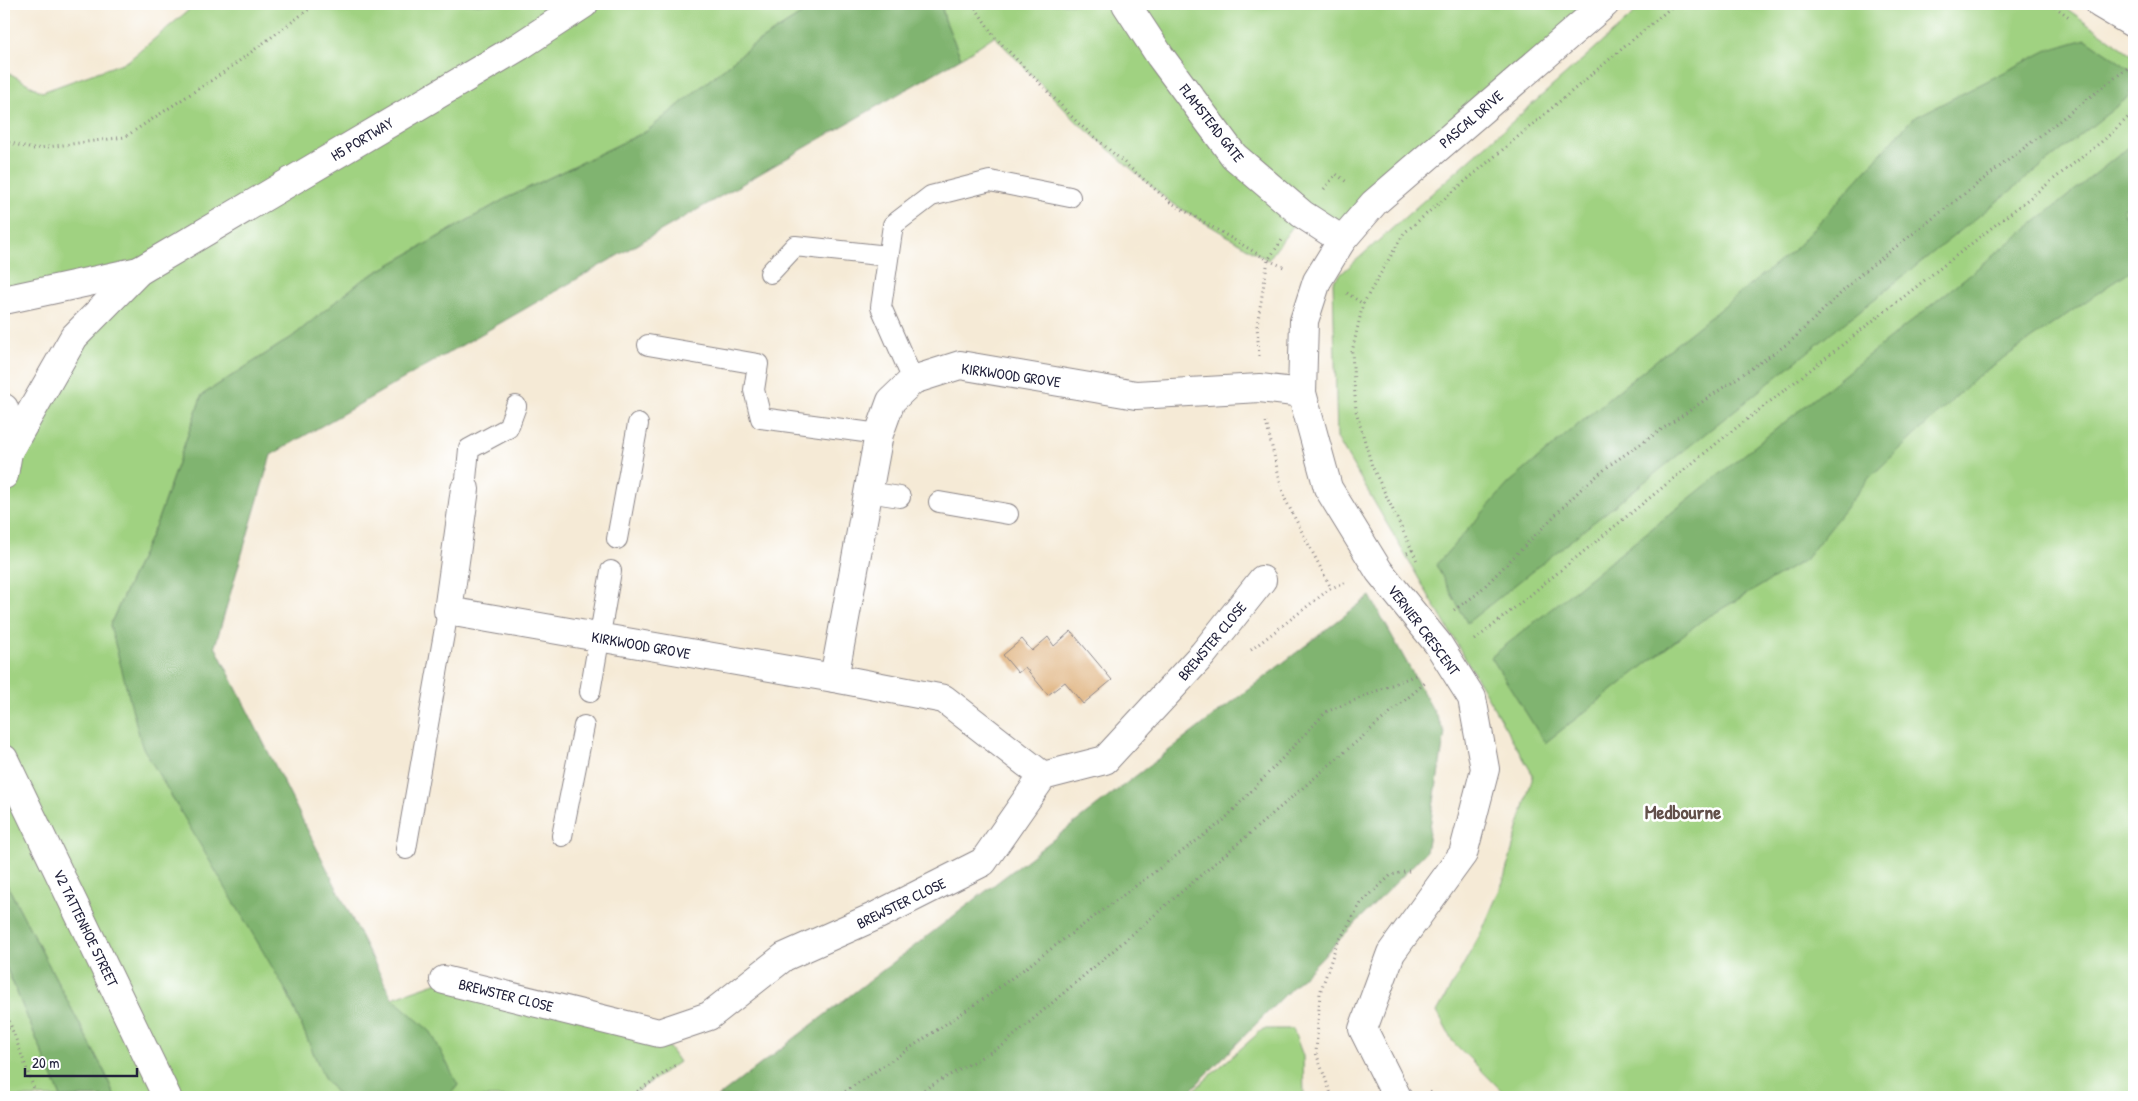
<svg xmlns="http://www.w3.org/2000/svg" width="2138" height="1101" font-family="'Patrick Hand',sans-serif">
<style>
.green{fill:#a0d281;stroke:#617a5e}
.forest{fill:#80b46f;stroke:#516b55}
.building{fill:#d9a466}
.lines{fill:none;stroke-linecap:round;stroke-linejoin:round}
.service-casing{stroke:#8c8688;stroke-width:22}
.minor-casing{stroke:#8c8688;stroke-width:30}
.tertiary-casing{stroke:#8c8688;stroke-width:30}
.path{stroke:#8c8688;stroke-width:3;stroke-dasharray:1 4;stroke-linecap:butt}
.service{stroke:#fff;stroke-width:20}
.minor{stroke:#fff;stroke-width:28}
.tertiary{stroke:#fff;stroke-width:28}
.labels{text-anchor:middle;dominant-baseline:central;stroke-width:5;stroke-linejoin:round;paint-order:stroke}
.street-label{font-size:15px;fill:#22223b;stroke:#fff}
.district-label{font-size:20px;font-weight:bold;fill:#62504a;stroke:#fff}
</style>
<rect width="100%" height="100%" fill="#fff"/>
<filter id="ink" filterUnits="userSpaceOnUse"><feTurbulence type="fractalNoise" baseFrequency=".02" numOctaves="2"/><feDisplacementMap in="SourceGraphic" scale="10" xChannelSelector="R" yChannelSelector="G"/><feConvolveMatrix kernelMatrix="1 2 1 2 8 2 1 2 1" color-interpolation-filters="sRGB"/></filter>
<filter id="wash" filterUnits="userSpaceOnUse"><feTurbulence type="fractalNoise" baseFrequency=".0096" numOctaves="4" result="noise"/><feDisplacementMap in="SourceGraphic" scale="20" xChannelSelector="R" yChannelSelector="G"/><feGaussianBlur stdDeviation="1.12" result="paint"/><feColorMatrix in="noise" values="0 0 0 0 0 0 0 0 0 0 0 0 0 0 0 0 0 1.4 0 .05"/><feComposite in="paint" operator="in"/></filter>
<g filter="url(#wash)">
<rect width="100%" height="100%" fill="#f5ead6"/>
<!-- green -->
<g class="green">
<path d="M 196,4 L 818,4 L 750,47 L 647,131 L 503,200 L 361,281 L 292,337 L 202,395 L 157,522 L 110,625 L 288,994 L 325,1080 L 340,1097 L 115,1097 L 105,1073 L 4,879 L 4,475 L 8,452 L 138,272 L 4,300 L 4,70 L 42,92 L 128,61 Z"/>
<path d="M 941,4 L 1605,4 L 1342,240 L 1302,214 L 1268,260 L 1170,202 L 1077,122 L 994,36 L 961,58 L 945,20 Z"/>
<path d="M 1645,4 L 2060,4 L 2134,56 L 2134,1097 L 1508,1097 L 1453,1042 L 1437,1012 L 1481,933 L 1503,882 L 1533,775 L 1337,438 L 1333,281 Z"/>
<path d="M 4,962 L 61,1097 L 6,1097 L 4,1093 Z"/>
<path d="M 444,980 L 659,1033 L 679,1062 L 629,1097 L 448,1097 L 458,1085 L 392,998 Z"/>
<path d="M 1263,1029 L 1293,1029 L 1303,1056 L 1304,1097 L 1186,1097 Z"/>
</g>
<!-- forest -->
<g class="forest">
<path d="M 818,4 L 941,4 L 945,20 L 961,58 L 271,455 L 215,646 L 392,998 L 431,1032 L 458,1085 L 448,1097 L 340,1097 L 325,1080 L 288,994 L 142,746 L 110,625 L 157,522 L 202,395 L 292,337 L 361,281 L 503,200 L 647,131 L 750,47 Z"/>
<path d="M 2086,39 L 2134,72 L 2134,86 L 2126,99 L 1467,623 L 1436,565 L 1509,483 L 1619,390 L 1795,249 L 1912,119 L 2048,50 Z"/>
<path d="M 2134,143 L 2134,203 L 2123,210 L 2134,234 L 2134,268 L 1978,376 L 1869,478 L 1805,560 L 1701,621 L 1545,743 L 1491,657 Z"/>
<path d="M 1370,596 L 1445,732 L 1426,852 L 1184,1097 L 718,1097 Z"/>
<path d="M 4,879 L 105,1073 L 115,1097 L 61,1097 L 4,962 Z"/>
</g>
<g id="blocks">
<!-- building -->
<path class="building" d="M 1071,631 L 1112,680 L 1083,704 L 1065,682 L 1048,695 L 1025,667 L 1018,673 L 1003,655 L 1022,639 L 1032,651 L 1048,637 L 1054,646 Z"/>
</g>
</g>
<g filter="url(#ink)">
<use href="#blocks" fill-opacity="0" stroke="#8c8688" stroke-width="1"/>
<g class="lines">
<defs>
<g id="service">
<path d="M 770,273 L 795,246 L 888,256"/>
<path d="M 648,345 L 758,364 L 754,390 L 761,418 L 879,434"/>
<path d="M 913,380 L 881,307 L 893,225 L 931,196 L 990,181 L 1070,197"/>
<path d="M 465,489 L 469,449 L 508,428 L 516,406"/>
<path d="M 868,492 L 900,497"/>
<path d="M 939,502 L 1008,514"/>
<path d="M 617,539 L 638,424"/>
<path d="M 590,692 L 611,571"/>
<path d="M 562,836 L 584,726"/>
<path d="M 406,849 L 448,611"/>
</g>
<g id="minor">
<path d="M 1126,4 L 1160,56 L 1234,156 L 1302,214 L 1342,240"/>
<path d="M 2100,4 L 2134,24"/>
<path d="M 465,489 L 448,611 L 834,678 L 879,434 L 891,401 L 913,380 L 960,365 L 1136,395 L 1260,388 L 1302,393"/>
<path d="M 834,678 L 944,699 L 1043,776"/>
<path d="M 444,980 L 659,1033 L 709,1016 L 784,957 L 878,915 L 983,862 L 1043,776 L 1105,760 L 1203,654 L 1262,580"/>
<path d="M 1397,1097 L 1363,1029 L 1391,953 L 1463,854 L 1485,769 L 1472,698 L 1438,644 L 1379,571 L 1328,488 L 1302,393 L 1304,321 L 1317,281 L 1342,240 L 1374,203 L 1605,4"/>
</g>
<g id="tertiary">
<path d="M 4,300 L 139,271"/>
<path d="M 4,408 L 8,452 L 4,475"/>
<path d="M 8,452 L 74,337 L 139,271 L 520,46 L 584,4"/>
<path d="M 4,759 L 167,1097"/>
</g>
</defs>
<!-- service casing -->
<use href="#service" class="service-casing"/>
<!-- minor casing -->
<use href="#minor" class="minor-casing"/>
<!-- tertiary casing -->
<use href="#tertiary" class="tertiary-casing"/>
<!-- path -->
<g class="path">
<path d="M 973,4 L 994,36 L 1077,122 L 1170,202 L 1268,260 L 1286,268"/>
<path d="M 2051,4 L 2069,17"/>
<path d="M 4,141 L 32,149 L 125,137 L 227,70 L 316,4"/>
<path d="M 1324,189 L 1336,174 L 1348,183"/>
<path d="M 1347,293 L 1363,304"/>
<path d="M 1259,356 L 1257,325 L 1268,260 L 1282,240"/>
<path d="M 1266,422 L 1284,497 L 1331,588"/>
<path d="M 1412,550 L 1418,563"/>
<path d="M 1407,553 L 1412,550 L 1372,466 L 1356,411 L 1352,352 L 1363,304 L 1404,233 L 1675,4"/>
<path d="M 1454,610 L 1477,594 L 1580,490 L 1611,464 L 1790,342 L 1862,273 L 2134,63"/>
<path d="M 1475,640 L 1722,439 L 2105,139 L 2134,112"/>
<path d="M 1251,650 L 1331,588 L 1347,582"/>
<path d="M 4,1007 L 37,1097"/>
<path d="M 4,1031 L 12,1026"/>
<path d="M 1430,1092 L 1439,1097"/>
<path d="M 629,1097 L 676,1065"/>
<path d="M 837,1097 L 989,995 L 1223,821 L 1326,712 L 1418,674"/>
<path d="M 911,1097 L 1003,1045 L 1425,683"/>
<path d="M 1332,1097 L 1316,1053 L 1320,993 L 1336,946 L 1361,903 L 1391,875 L 1409,871"/>
</g>
<!-- service -->
<use href="#service" class="service"/>
<!-- minor -->
<use href="#minor" class="minor"/>
<!-- tertiary -->
<use href="#tertiary" class="tertiary"/>
</g>
</g>
<g class="labels">
<!-- street labels -->
<g class="street-label">
<text transform="translate(1471 119) rotate(-41)">PASCAL DRIVE</text>
<text transform="translate(1212 123) rotate(52)">FLAMSTEAD GATE</text>
<text transform="translate(362 139) rotate(-31)">H5 PORTWAY</text>
<text transform="translate(1011 375) rotate(8)">KIRKWOOD GROVE</text>
<text transform="translate(1424 630) rotate(53)">VERNIER CRESCENT</text>
<text transform="translate(1212 641) rotate(-50)">BREWSTER CLOSE</text>
<text transform="translate(641 645) rotate(10)">KIRKWOOD GROVE</text>
<text transform="translate(901 903) rotate(-26)">BREWSTER CLOSE</text>
<text transform="translate(86 928) rotate(64)">V2 TATTENHOE STREET</text>
<text transform="translate(506 995) rotate(14)">BREWSTER CLOSE</text>
</g>
<!-- district labels -->
<g class="district-label">
<text x="1683" y="811">Medbourne</text>
</g>
</g>
<!-- margin -->
<rect width="2138" height="1101" fill="none" stroke="#fff" stroke-width="20"/>
<!-- scale -->
<path d="M25 1068v8h112v-8" fill="none" stroke="#22223b" stroke-width="2.5"/>
<text x="32" y="1068" font-size="15" fill="#22223b" stroke="#ffffff" stroke-width="4" paint-order="stroke">20 m</text>
</svg>
